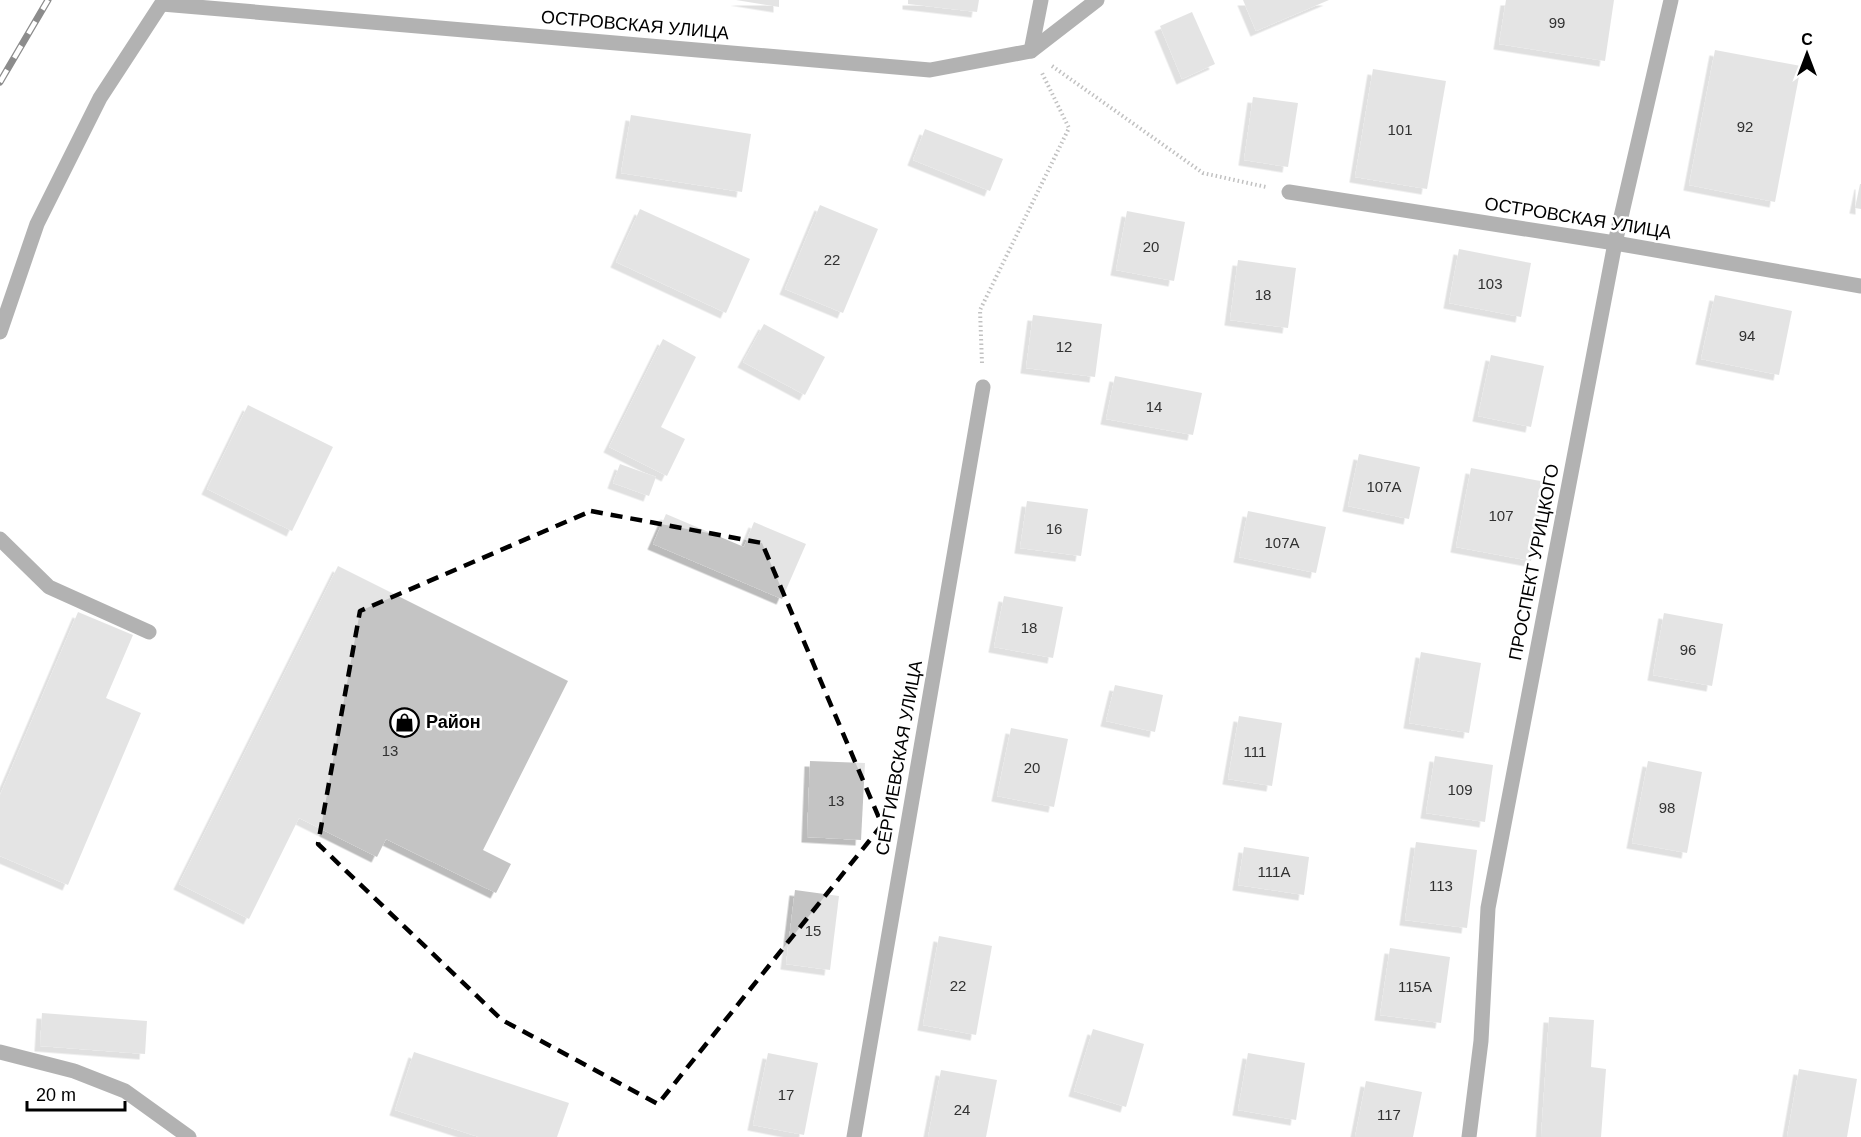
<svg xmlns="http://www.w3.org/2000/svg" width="1861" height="1137" font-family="Helvetica,sans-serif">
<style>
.building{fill:#c4c4c4;filter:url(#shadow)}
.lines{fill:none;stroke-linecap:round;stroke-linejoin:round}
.path{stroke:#777;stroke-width:4;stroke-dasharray:1.5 3;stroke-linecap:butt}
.minor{stroke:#555;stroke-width:15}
.rail-casing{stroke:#000;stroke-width:7}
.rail{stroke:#fff;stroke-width:4.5;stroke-dasharray:14;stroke-linecap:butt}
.marked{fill:none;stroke:#000;stroke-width:4.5;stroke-dasharray:12 8;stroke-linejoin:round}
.labels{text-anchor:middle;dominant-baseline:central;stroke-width:5;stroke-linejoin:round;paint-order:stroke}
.number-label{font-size:15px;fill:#313131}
.street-label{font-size:18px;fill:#000;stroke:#fff}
.poi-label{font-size:18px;font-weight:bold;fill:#000;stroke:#fff;text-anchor:start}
</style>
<defs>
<filter id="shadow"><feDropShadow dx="-5.5" dy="5.5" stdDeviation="0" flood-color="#0004"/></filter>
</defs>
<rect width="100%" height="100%" fill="#fff"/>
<!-- building -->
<g class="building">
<path d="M 736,0 L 779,0 L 779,7 Z"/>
<path d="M 908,0 L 979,0 L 977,12 L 908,4 Z"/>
<path d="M 1243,0 L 1329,0 L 1256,31 Z"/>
<path d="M 1506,0 L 1614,0 L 1605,61 L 1499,44 Z"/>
<path d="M 1192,12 L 1215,64 L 1182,79 L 1160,26 Z"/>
<path d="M 1715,50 L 1801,66 L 1775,202 L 1689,185 Z"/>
<path d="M 1373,69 L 1446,81 L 1427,189 L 1355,177 Z"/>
<path d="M 1253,97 L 1298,103 L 1288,167 L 1244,160 Z"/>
<path d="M 631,115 L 751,134 L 742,192 L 621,173 Z"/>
<path d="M 925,129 L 1003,159 L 990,191 L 913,160 Z"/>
<path d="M 1860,184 L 1861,184 L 1861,209 L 1855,208 Z"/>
<path d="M 820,205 L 878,229 L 843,313 L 785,289 Z"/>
<path d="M 640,209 L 750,259 L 726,313 L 616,262 Z"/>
<path d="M 1127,211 L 1185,222 L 1174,281 L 1116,270 Z"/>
<path d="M 1459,249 L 1531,263 L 1521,317 L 1449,303 Z"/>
<path d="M 1238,260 L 1296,268 L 1288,328 L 1230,320 Z"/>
<path d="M 1715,295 L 1792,311 L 1779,375 L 1701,359 Z"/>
<path d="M 1033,315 L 1102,324 L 1095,377 L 1026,368 Z"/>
<path d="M 764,324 L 825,357 L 805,395 L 743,362 Z"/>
<path d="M 663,339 L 696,357 L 661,427 L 685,439 L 667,476 L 609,447 Z"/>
<path d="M 1491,355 L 1544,366 L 1531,427 L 1478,416 Z"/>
<path d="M 1115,376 L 1202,393 L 1193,435 L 1106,419 Z"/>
<path d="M 248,405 L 333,447 L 292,531 L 207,489 Z"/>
<path d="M 1359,454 L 1420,467 L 1409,519 L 1348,506 Z"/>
<path d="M 620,464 L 656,477 L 649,496 L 613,483 Z"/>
<path d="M 1471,468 L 1546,482 L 1531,561 L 1456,547 Z"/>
<path d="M 1027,501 L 1088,509 L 1081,556 L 1020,548 Z"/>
<path d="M 1248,511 L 1326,527 L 1316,573 L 1239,557 Z"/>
<path d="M 666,514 L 744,547 L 754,522 L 806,544 L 782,599 L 653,544 Z"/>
<path d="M 338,566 L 568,681 L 483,850 L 511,864 L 496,893 L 386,839 L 377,857 L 299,818 L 249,919 L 179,884 Z"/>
<path d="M 1004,596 L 1063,607 L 1053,658 L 994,647 Z"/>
<path d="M 78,612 L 133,635 L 106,698 L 141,713 L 68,885 L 0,856 L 0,795 Z"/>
<path d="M 1664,613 L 1723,624 L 1712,686 L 1653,675 Z"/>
<path d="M 1421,652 L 1481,663 L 1469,733 L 1409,723 Z"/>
<path d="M 1115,685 L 1163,695 L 1155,732 L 1106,721 Z"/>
<path d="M 1239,716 L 1282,723 L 1272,786 L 1228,779 Z"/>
<path d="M 1011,728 L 1068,739 L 1054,807 L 997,796 Z"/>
<path d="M 1435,756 L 1493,765 L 1485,822 L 1426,813 Z"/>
<path d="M 810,761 L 865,763 L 861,840 L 807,837 Z"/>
<path d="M 1648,761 L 1702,772 L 1687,853 L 1632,843 Z"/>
<path d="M 1416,842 L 1477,850 L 1467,928 L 1405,920 Z"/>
<path d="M 1244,847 L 1309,857 L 1304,895 L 1238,885 Z"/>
<path d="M 795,890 L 839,896 L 830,970 L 786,964 Z"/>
<path d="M 939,936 L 992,946 L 976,1035 L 923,1025 Z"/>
<path d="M 1390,948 L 1450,957 L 1441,1023 L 1380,1015 Z"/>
<path d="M 42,1013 L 147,1021 L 145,1054 L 40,1046 Z"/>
<path d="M 1549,1017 L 1594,1020 L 1591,1067 L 1606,1069 L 1601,1137 L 1541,1137 Z"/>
<path d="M 1093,1029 L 1144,1044 L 1126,1107 L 1074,1091 Z"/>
<path d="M 414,1052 L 569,1103 L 557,1137 L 479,1137 L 395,1110 Z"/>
<path d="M 768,1053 L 818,1063 L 804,1135 L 753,1125 Z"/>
<path d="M 1248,1053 L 1305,1063 L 1296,1120 L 1238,1110 Z"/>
<path d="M 1799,1069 L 1857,1079 L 1847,1137 L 1787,1137 Z"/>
<path d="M 941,1070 L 997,1080 L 986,1137 L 928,1137 Z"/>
<path d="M 1366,1081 L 1422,1092 L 1413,1137 L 1355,1137 Z"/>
</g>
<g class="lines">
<!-- path -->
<g class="path">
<path d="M 1052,66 L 1203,173 L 1266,187"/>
<path d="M 982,363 L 980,310 L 1069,128 L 1041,71"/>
</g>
<!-- minor -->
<g class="minor">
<path d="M 162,4 L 930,70 L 1031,51 L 1097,0"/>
<path d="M 1031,51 L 1041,0"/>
<path d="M 1289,192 L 1615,243 L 1861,286"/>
<path d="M 0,332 L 37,224 L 100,98 L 164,0"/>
<path d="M 0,539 L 49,587 L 149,632"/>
<path d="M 0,1052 L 74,1071 L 125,1091 L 189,1137"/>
<path d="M 854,1137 L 983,387"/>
<path d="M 1469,1137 L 1481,1041 L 1488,908 L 1615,243 L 1671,0"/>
</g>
<defs>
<path id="rail" d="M 0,82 L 48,0"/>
</defs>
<!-- rail casing -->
<use href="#rail" class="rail-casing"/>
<!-- rail -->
<use href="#rail" class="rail"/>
</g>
<!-- marked area -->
<path d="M0 0H1861V1137H0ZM 591,511 L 762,543 L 882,825 L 658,1104 L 502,1020 L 318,844 L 360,611 Z" fill="#fff" fill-opacity=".55" fill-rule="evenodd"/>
<path class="marked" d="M 591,511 L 762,543 L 882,825 L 658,1104 L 502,1020 L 318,844 L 360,611 Z"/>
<!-- icons -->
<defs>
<symbol id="shop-ring" viewBox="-11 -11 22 22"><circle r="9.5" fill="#fff" stroke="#000" stroke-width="1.5"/><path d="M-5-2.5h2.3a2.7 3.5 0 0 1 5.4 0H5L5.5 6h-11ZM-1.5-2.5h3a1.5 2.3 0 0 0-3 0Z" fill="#000"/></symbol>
</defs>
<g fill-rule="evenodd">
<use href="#shop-ring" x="388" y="706" width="33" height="33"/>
</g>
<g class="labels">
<!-- number labels -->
<g class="number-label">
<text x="1557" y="22">99</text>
<text x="1745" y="126">92</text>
<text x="1400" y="129">101</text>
<text x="1151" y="246">20</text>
<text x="832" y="259">22</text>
<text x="1490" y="283">103</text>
<text x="1263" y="294">18</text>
<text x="1747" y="335">94</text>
<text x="1064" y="346">12</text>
<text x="1154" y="406">14</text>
<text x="1384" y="486">107А</text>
<text x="1501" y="515">107</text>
<text x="1054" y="528">16</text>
<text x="1282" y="542">107А</text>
<text x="1029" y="627">18</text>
<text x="1688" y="649">96</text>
<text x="390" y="750">13</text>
<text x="1255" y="751">111</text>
<text x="1032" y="767">20</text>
<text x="1460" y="789">109</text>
<text x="836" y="800">13</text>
<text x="1667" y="807">98</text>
<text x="1274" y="871">111А</text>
<text x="1441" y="885">113</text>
<text x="813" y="930">15</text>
<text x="958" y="985">22</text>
<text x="1415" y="986">115А</text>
<text x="786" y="1094">17</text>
<text x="962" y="1109">24</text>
<text x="1389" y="1114">117</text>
</g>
<!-- street labels -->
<g class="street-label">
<text transform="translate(635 25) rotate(5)">ОСТРОВСКАЯ УЛИЦА</text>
<text transform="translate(1578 218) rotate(9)">ОСТРОВСКАЯ УЛИЦА</text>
<text transform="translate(1534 562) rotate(-79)">ПРОСПЕКТ УРИЦКОГО</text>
<text transform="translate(899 758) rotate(-80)">СЕРГИЕВСКАЯ УЛИЦА</text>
</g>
<!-- poi labels -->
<g class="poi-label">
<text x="426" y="722">Район</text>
</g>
</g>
<!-- north arrow -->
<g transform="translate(1807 54)" stroke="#ffffff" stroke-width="4.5" paint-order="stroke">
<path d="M0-4.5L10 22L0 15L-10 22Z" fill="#000000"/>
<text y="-9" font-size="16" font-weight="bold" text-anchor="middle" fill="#000000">С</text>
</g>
<!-- scale -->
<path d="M27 1101v9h98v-9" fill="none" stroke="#000000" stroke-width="3"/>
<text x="36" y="1101" font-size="18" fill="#000000" stroke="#ffffff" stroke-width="4.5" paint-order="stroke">20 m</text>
</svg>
